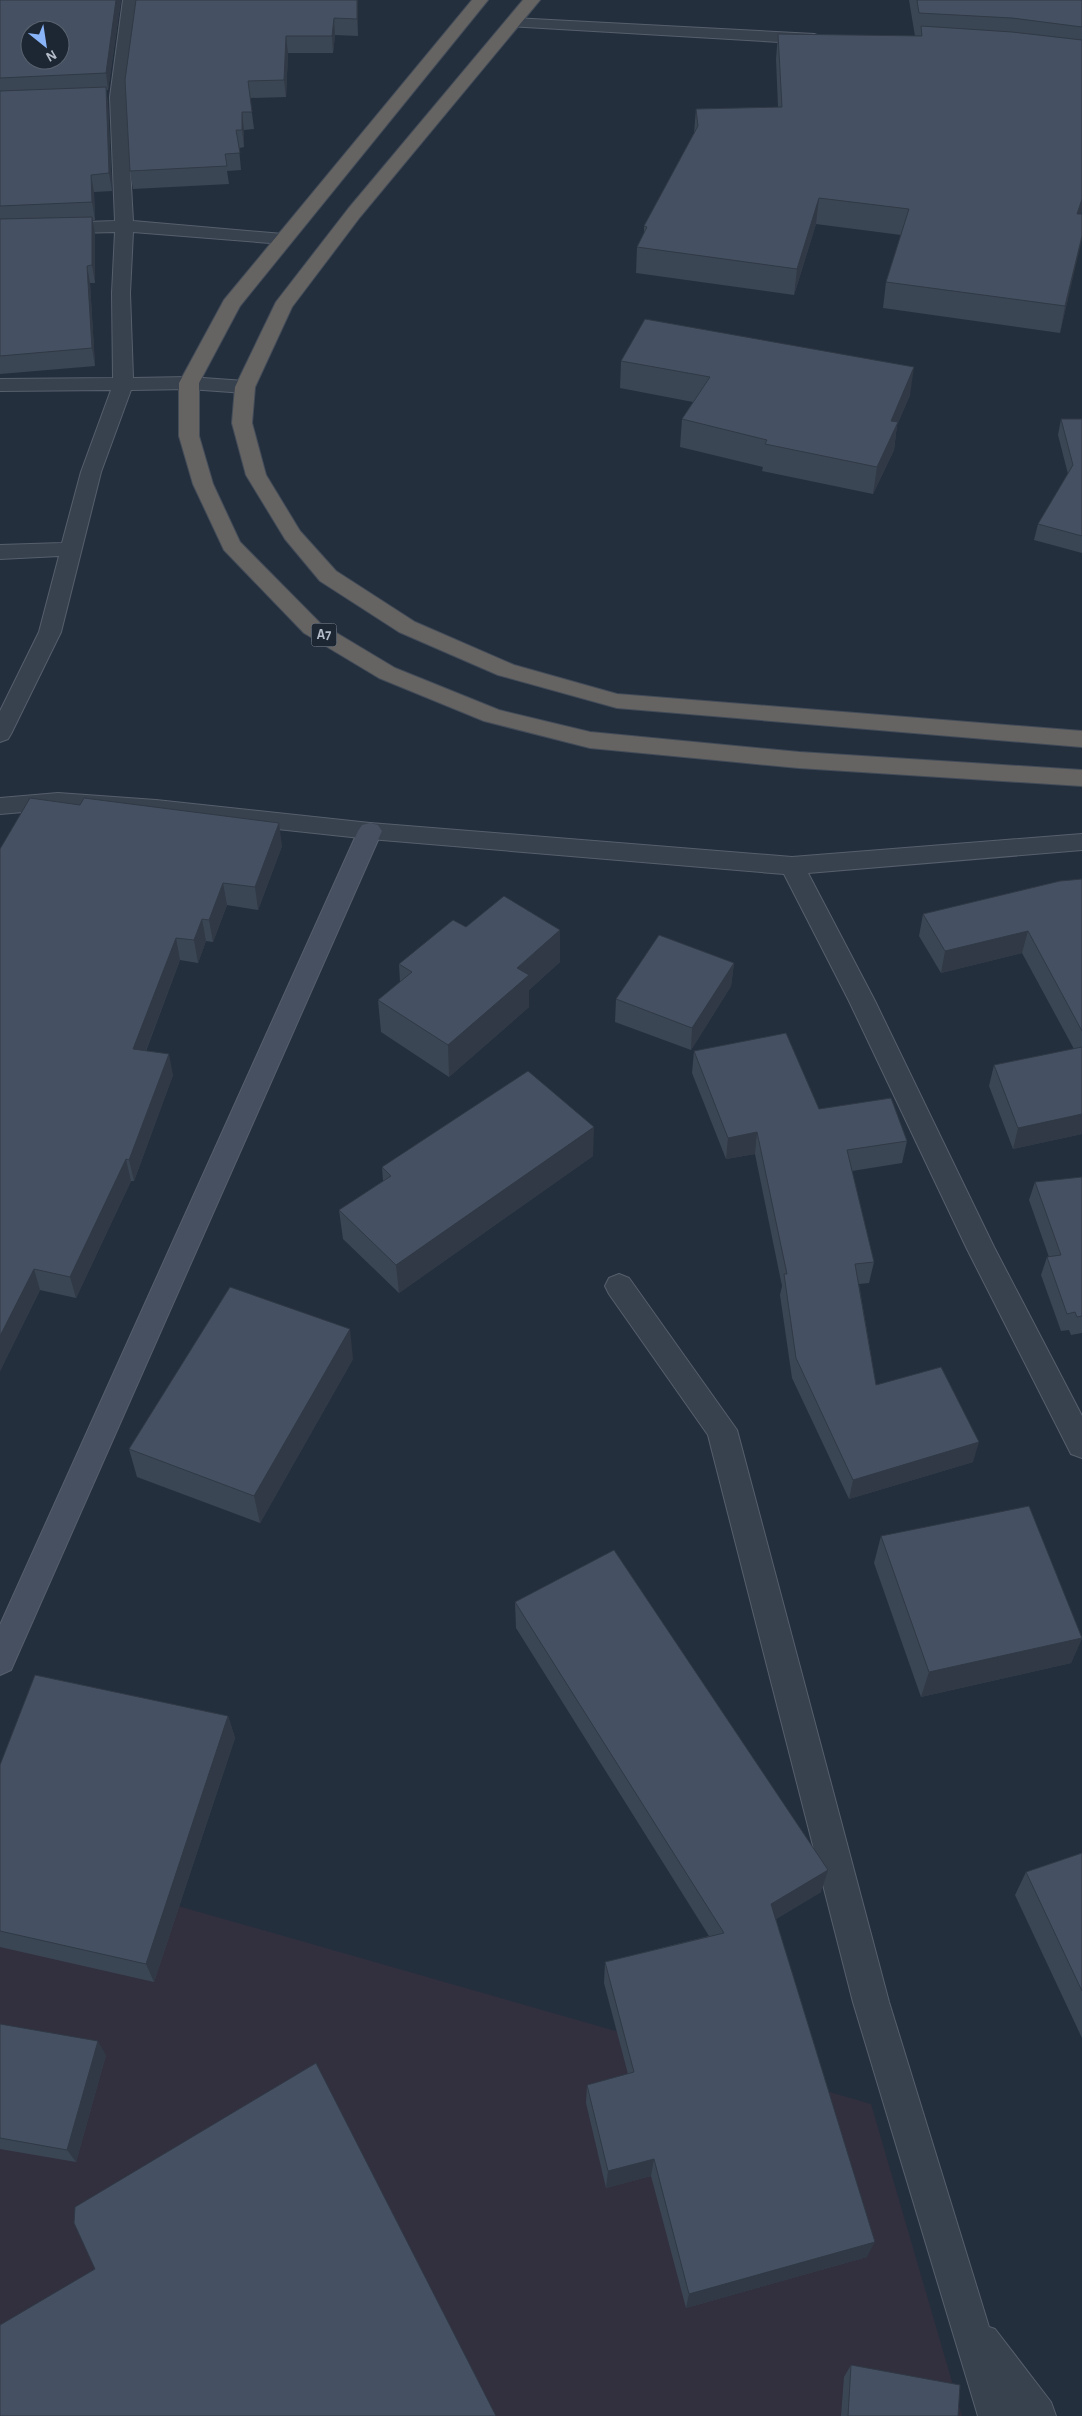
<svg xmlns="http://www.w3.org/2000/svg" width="1082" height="2416" font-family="'Alegreya Sans',sans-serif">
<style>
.medical{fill:#32303f}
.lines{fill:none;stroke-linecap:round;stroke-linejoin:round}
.service-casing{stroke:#565f6c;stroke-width:2}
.minor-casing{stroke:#565f6c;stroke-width:2}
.secondary-casing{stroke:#565f6c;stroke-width:2}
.trunk-casing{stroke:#434c59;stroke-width:2}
.service{fill:#38414e;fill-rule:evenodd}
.minor{fill:#38414e;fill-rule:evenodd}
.secondary{fill:#465061;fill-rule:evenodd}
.trunk{fill:#656462;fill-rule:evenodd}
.wall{fill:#3b4654}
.shaded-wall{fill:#303945}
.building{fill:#455162;stroke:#303945;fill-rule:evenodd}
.labels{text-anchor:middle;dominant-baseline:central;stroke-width:4;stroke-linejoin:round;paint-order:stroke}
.shield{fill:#1d2633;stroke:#878f9c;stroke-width:1}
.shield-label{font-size:14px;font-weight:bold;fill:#b4bcc9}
</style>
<rect width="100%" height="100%" fill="#242f3e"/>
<!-- medical -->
<path class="medical" d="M 0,1855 L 871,2104 L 962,2416 L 0,2416 Z"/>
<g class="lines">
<defs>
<path id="service" d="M 619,1274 L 629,1278 L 737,1430 L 889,2002 L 989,2327 L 995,2329 L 1051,2402 L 1056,2416 L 978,2416 L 853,2002 L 708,1435 L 609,1294 L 605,1286 L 609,1278 Z"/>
<g id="minor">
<path d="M 123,0 L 139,0 L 126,97 L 133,221 L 283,234 L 289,235 L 292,239 L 289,243 L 283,244 L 133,232 L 130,293 L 133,378 L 189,377 L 245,381 L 252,383 L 255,387 L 252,391 L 245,393 L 189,389 L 131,390 L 101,472 L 61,632 L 11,734 L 8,739 L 0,742 L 0,711 L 39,632 L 59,556 L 0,559 L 0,545 L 62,543 L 81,472 L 111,390 L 0,391 L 0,379 L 113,378 L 112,293 L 115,232 L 0,235 L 0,225 L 115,221 L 110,97 Z"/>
<path d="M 513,18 L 814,34 L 820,36 L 822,39 L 820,42 L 814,44 L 507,26 L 505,23 L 507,20 Z"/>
<path d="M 58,793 L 156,800 L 370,823 L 792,857 L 1082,834 L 1082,850 L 808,873 L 875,1001 L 994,1247 L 1082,1416 L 1082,1458 L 1071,1454 L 967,1249 L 849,1001 L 784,874 L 370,839 L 156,816 L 58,809 L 0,814 L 0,798 Z"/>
</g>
<path id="secondary" d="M 370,823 L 378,825 L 382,831 L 11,1670 L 0,1675 L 0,1625 L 358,831 L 362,825 Z"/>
<g id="trunk">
<path d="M 472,0 L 488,0 L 240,306 L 199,383 L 199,436 L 213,484 L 240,542 L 320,623 L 395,668 L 499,710 L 590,732 L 799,752 L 1082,770 L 1082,786 L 799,768 L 590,748 L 484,721 L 379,678 L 304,633 L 224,550 L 193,484 L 179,436 L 179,383 L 224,300 Z"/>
<path d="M 523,0 L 540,0 L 360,217 L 292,307 L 255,387 L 252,423 L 266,475 L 300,531 L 336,571 L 415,622 L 514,665 L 617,694 L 1082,731 L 1082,747 L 617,708 L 498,675 L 399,632 L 320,581 L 285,539 L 246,475 L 232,423 L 235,387 L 276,302 L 348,209 Z"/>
</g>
</defs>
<!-- service casing -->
<use href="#service" class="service-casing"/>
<!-- minor casing -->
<use href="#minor" class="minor-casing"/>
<!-- secondary casing -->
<use href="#secondary" class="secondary-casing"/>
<!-- trunk casing -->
<use href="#trunk" class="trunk-casing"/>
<!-- service -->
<use href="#service" class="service"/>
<!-- minor -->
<use href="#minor" class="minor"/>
<!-- secondary -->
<use href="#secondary" class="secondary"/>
<!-- trunk -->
<use href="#trunk" class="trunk"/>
</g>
<!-- wall -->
<g class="wall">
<path d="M 0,0 L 121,0 L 108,90 L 106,90 L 108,104 L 112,191 L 94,192 L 95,220 L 92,220 L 95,234 L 95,283 L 90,283 L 95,366 L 0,374 Z"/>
<path d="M 136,0 L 358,0 L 358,36 L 335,35 L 333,53 L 288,53 L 286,97 L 250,98 L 254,129 L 244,130 L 244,147 L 239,148 L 241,170 L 227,171 L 229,184 L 133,189 L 130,171 Z"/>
<path d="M 909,0 L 1082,0 L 1082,210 L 1081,214 L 1082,236 L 1060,333 L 883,308 L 886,282 L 901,235 L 816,224 L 794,295 L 636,273 L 637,247 L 644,234 L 644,226 L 694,133 L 696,109 L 778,107 L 776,59 L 778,34 L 915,36 Z"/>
<path d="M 621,361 L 910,395 L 897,425 L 894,450 L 873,494 L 762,471 L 763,467 L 680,447 L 682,419 L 693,402 L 620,388 Z"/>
<path d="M 1061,419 L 1082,419 L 1082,553 L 1034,540 L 1038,524 L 1068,474 L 1058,435 Z"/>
<path d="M 282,846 L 258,910 L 227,905 L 213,942 L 206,941 L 198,963 L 180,960 L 146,1051 L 173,1075 L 134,1181 L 131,1181 L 76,1298 L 40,1290 L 0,1371 L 0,849 Z"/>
<path d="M 1082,879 L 1082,1134 L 1013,1149 L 989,1086 L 994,1065 L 1074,1049 L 1022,953 L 941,973 L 919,936 L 923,914 Z"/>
<path d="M 466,927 L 560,962 L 529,990 L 529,1007 L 449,1077 L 381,1032 L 378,1000 L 400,982 L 399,964 Z"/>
<path d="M 734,963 L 731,986 L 691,1050 L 615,1022 L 616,999 Z"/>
<path d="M 694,1051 L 819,1109 L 907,1141 L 902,1163 L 852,1171 L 874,1262 L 869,1283 L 859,1284 L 876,1385 L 973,1462 L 849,1499 L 792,1378 L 780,1295 L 782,1286 L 755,1154 L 726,1159 L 692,1073 Z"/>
<path d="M 593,1156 L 399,1293 L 343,1239 L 339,1210 L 383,1181 L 382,1167 Z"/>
<path d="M 1082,1177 L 1082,1333 L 1071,1335 L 1069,1330 L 1061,1331 L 1041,1275 L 1047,1257 L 1049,1257 L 1029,1200 L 1035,1182 Z"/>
<path d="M 353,1359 L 260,1523 L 137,1477 L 129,1449 Z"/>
<path d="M 881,1536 L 1082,1638 L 1071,1663 L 921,1697 L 874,1563 Z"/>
<path d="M 515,1602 L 821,1892 L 776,1919 L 867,2257 L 686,2308 L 651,2176 L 606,2188 L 586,2103 L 587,2085 L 628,2074 L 604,1983 L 605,1962 L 709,1936 L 516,1628 Z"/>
<path d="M 228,1716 L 235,1738 L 154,1982 L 0,1947 L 0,1765 Z"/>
<path d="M 1082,1853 L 1082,2038 L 1015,1895 L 1026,1872 Z"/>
<path d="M 0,2024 L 106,2055 L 76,2162 L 0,2149 Z"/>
<path d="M 851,2365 L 958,2416 L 841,2416 L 844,2377 Z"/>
</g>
<!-- shaded-wall -->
<g class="shaded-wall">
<path d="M 116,0 L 121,0 L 108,90 L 106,73 Z"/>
<path d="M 357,0 L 358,0 L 358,36 L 357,19 Z"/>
<path d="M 334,18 L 335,35 L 333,53 L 332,36 Z"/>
<path d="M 286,36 L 288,53 L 286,97 L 284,80 Z"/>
<path d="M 106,87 L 108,104 L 112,191 L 109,173 Z"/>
<path d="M 242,112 L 244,130 L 244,147 L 242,130 Z"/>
<path d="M 91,175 L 94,192 L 95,220 L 92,202 Z"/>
<path d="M 819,198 L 816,224 L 794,295 L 797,269 Z"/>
<path d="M 1082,199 L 1082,210 L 1072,240 L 1077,214 Z"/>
<path d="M 92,217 L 95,234 L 95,283 L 92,265 Z"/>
<path d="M 1082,236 L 1082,239 L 1060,333 L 1065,306 Z"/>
<path d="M 87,266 L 90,283 L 95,366 L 92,348 Z"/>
<path d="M 914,367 L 910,395 L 897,425 L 894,450 L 873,494 L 877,467 L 891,421 Z"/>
<path d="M 279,823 L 282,846 L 258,910 L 255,887 Z"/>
<path d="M 223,883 L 227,905 L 213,942 L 209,920 Z"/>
<path d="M 202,919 L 206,941 L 198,963 L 194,940 Z"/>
<path d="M 560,930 L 560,962 L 529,990 L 529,1007 L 449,1077 L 448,1045 L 517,968 Z"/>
<path d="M 1028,931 L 1022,953 L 941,973 L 945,951 Z"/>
<path d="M 176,938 L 180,960 L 138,1071 L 133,1049 Z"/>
<path d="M 734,963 L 731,986 L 691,1050 L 692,1028 Z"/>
<path d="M 169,1054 L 173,1075 L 134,1181 L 129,1160 Z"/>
<path d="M 1082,1114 L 1082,1134 L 1013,1149 L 1018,1128 Z"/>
<path d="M 594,1127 L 593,1156 L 399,1293 L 396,1265 Z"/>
<path d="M 757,1132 L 755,1154 L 726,1159 L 728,1138 Z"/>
<path d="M 126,1159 L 131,1181 L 76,1298 L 70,1277 Z"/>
<path d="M 34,1269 L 40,1290 L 0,1371 L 0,1336 Z"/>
<path d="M 350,1329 L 353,1359 L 260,1523 L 254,1496 Z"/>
<path d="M 979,1442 L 973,1462 L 849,1499 L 853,1480 Z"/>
<path d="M 1082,1638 L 1071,1663 L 921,1697 L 929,1672 Z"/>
<path d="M 228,1716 L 235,1738 L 154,1982 L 146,1964 Z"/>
<path d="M 828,1870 L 821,1892 L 766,1925 L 771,1904 Z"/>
<path d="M 98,2041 L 106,2055 L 76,2162 L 67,2150 Z"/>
<path d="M 654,2159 L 651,2176 L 606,2188 L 608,2171 Z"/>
<path d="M 875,2242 L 867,2257 L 686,2308 L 689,2294 Z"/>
</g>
<!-- building -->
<g class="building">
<path d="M 0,0 L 116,0 L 106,73 L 0,78 ZM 30,30 L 60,30 L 60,60 L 30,60 Z"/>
<path d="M 136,0 L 357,0 L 357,19 L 334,18 L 332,36 L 286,36 L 284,80 L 248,81 L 252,112 L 242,112 L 242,130 L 236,130 L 240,153 L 225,154 L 227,166 L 130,171 L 125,80 Z"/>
<path d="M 917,0 L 1082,0 L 1082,27 L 1012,18 L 919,13 Z"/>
<path d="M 921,26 L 1012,32 L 1082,40 L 1082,199 L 1077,214 L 1082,214 L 1082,236 L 1065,306 L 886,282 L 909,209 L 819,198 L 797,269 L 637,247 L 647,227 L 644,226 L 698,126 L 696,109 L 782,107 L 778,34 L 922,36 Z"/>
<path d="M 106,87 L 109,173 L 91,175 L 92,202 L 0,206 L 0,91 Z"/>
<path d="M 92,217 L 92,265 L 87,266 L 92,348 L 0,356 L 0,219 Z"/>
<path d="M 645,319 L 914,367 L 891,421 L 898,422 L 877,467 L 765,444 L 767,440 L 682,419 L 710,377 L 621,361 Z"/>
<path d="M 1061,419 L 1082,419 L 1082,536 L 1038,524 L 1073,465 Z"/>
<path d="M 30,798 L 80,805 L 84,798 L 279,823 L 255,887 L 223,883 L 209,920 L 202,919 L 194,940 L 176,938 L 133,1049 L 169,1054 L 129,1160 L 126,1159 L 70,1277 L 34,1269 L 0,1336 L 0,849 Z"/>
<path d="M 1082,879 L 1082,1031 L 1028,931 L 945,951 L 923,914 L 1060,881 Z"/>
<path d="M 504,896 L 560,930 L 517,968 L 529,975 L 448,1045 L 378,1000 L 412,972 L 399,964 L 453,920 L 466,927 Z"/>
<path d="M 659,935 L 734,963 L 692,1028 L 616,999 Z"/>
<path d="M 786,1033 L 819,1109 L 891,1098 L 907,1141 L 847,1150 L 874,1262 L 855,1264 L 876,1385 L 941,1367 L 979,1442 L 853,1480 L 796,1358 L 784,1274 L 787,1274 L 757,1132 L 728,1138 L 694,1051 Z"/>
<path d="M 1082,1047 L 1082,1114 L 1018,1128 L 994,1065 Z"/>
<path d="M 528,1071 L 594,1127 L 396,1265 L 339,1210 L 391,1176 L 382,1167 Z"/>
<path d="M 1082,1177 L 1082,1316 L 1077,1317 L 1075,1312 L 1067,1314 L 1047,1257 L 1061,1255 L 1035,1182 Z"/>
<path d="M 230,1287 L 350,1329 L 254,1496 L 129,1449 Z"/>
<path d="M 1029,1506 L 1082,1638 L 929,1672 L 881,1536 Z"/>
<path d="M 614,1550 L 828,1870 L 771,1904 L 875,2242 L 689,2294 L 654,2159 L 608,2171 L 587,2085 L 634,2072 L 605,1962 L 724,1933 L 515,1602 Z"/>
<path d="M 35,1675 L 228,1716 L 146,1964 L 0,1931 L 0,1765 Z"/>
<path d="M 1082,1853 L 1082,1991 L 1026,1872 Z"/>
<path d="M 0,2024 L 98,2041 L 67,2150 L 0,2138 Z"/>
<path d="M 316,2063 L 496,2416 L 0,2416 L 0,2325 L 95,2269 L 74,2223 L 75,2207 Z"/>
<path d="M 851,2365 L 960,2385 L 958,2416 L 848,2416 Z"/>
</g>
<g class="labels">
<!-- shield labels -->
<rect class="shield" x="311.5" y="623.5" width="25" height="23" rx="4"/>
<g class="shield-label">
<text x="324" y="635">A7</text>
</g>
</g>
<!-- north arrow -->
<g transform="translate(45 45) rotate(150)"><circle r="24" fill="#1d2633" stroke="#59626f"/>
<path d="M0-4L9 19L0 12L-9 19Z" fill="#8ab4f8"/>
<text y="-8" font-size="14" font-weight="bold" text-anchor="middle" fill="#b4bcc9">N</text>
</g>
</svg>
